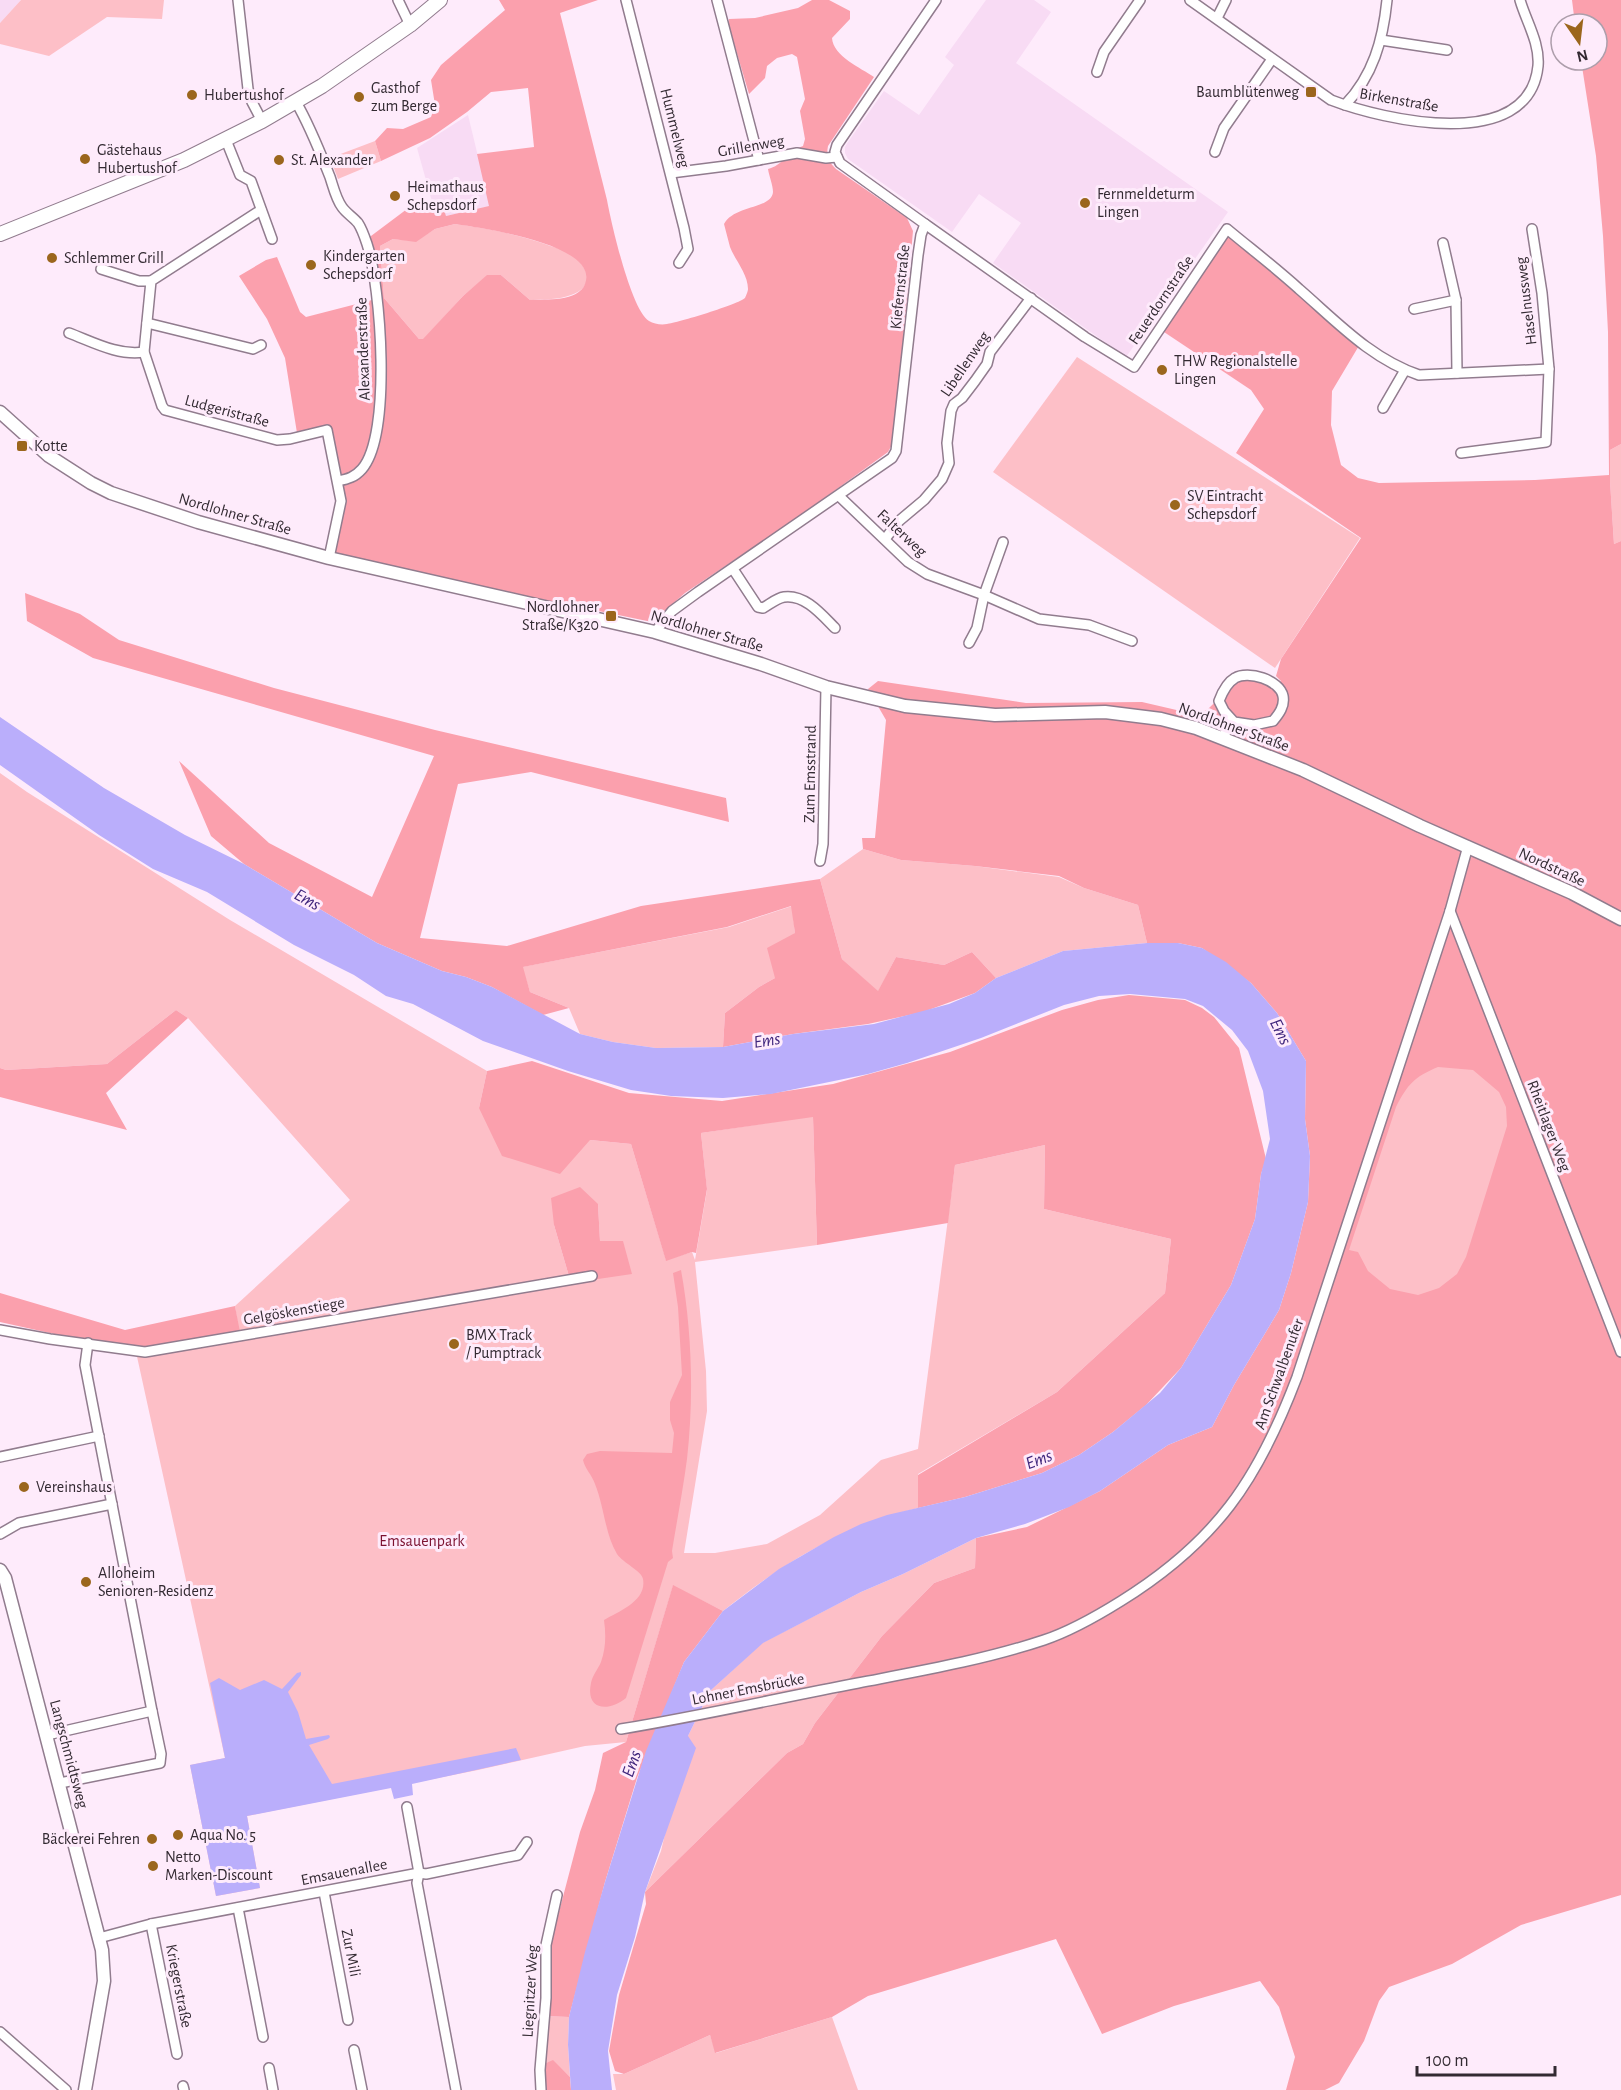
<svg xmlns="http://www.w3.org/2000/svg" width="1621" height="2090" font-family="'Alegreya Sans',sans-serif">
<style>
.built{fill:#f8dbf4}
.green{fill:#fdbfc7;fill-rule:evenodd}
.forest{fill:#fba0ad;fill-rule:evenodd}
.water{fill:#baaefb}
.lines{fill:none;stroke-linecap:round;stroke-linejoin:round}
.minor-casing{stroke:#917c8e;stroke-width:12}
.tertiary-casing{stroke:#917c8e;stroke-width:15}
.secondary-casing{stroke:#917c8e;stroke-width:16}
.minor{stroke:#fff;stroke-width:9}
.tertiary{stroke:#fff;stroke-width:12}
.secondary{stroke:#fff;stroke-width:14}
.poi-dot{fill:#9b661d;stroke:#feebfb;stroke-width:2}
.labels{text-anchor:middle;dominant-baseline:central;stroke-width:6;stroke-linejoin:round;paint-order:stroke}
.poi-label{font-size:16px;fill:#332a32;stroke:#feebfb;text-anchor:start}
.street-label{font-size:16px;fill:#332a32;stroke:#feebfb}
.park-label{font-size:16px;fill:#7c1231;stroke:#feebfb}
.water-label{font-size:18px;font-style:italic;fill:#3f257c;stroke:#feebfb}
</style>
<rect width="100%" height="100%" fill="#feebfb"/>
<!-- built -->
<g class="built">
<path d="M 0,0 L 21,0 L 0,23 Z"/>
<path d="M 986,0 L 1034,0 L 1051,12 L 1016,63 L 1228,212 L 1126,357 L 993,263 L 1021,223 L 979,194 L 952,232 L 848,159 L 845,153 L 845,147 L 848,142 L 884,91 L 919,115 L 954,65 L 945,57 Z"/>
<path d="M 468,115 L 490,206 L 446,216 L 442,203 L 433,205 L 417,148 Z"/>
</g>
<!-- green -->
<g class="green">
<path d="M 21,0 L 164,0 L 162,19 L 107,17 L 49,56 L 0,44 L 0,23 Z"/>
<path d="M 375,141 L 381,161 L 338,179 L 330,158 Z"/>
<path d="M 455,224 C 486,228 516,234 545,244 C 552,247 560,248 567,252 C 586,261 598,286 571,295 C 559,300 544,299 530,300 L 501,275 L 487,276 L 463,296 L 423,340 L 419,339 L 384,298 L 380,246 L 393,239 L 416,241 L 435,229 Z"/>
<path d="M 1077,357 L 1360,538 L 1275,668 L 993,472 Z"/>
<path d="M 1621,444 L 1621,541 L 1614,544 L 1610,481 L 1610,450 Z"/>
<path d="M 0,773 L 27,792 L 230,920 L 487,1071 L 479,1108 L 590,1140 L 631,1144 L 666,1260 L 692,1252 L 695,1260 L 707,1190 L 701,1133 L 813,1116 L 817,1245 L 695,1262 L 706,1371 L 707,1411 L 684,1553 L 715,1553 L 767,1544 L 820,1515 L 881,1460 L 918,1449 L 955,1165 L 1045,1145 L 1044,1209 L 1171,1239 L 1165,1293 L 1057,1392 L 918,1474 L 918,1508 C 843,1526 783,1563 723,1611 L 673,1586 L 626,1742 L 585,1746 L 478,1770 L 247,1816 L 260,1888 L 216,1896 L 190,1765 L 225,1758 L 136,1352 L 239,1332 L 235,1306 L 350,1200 L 188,1018 L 176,1010 L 107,1064 L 6,1070 L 0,1068 ZM 598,1204 L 600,1242 L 571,1283 L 554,1225 Z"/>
<path d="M 863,849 L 901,860 L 975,866 L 1059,877 L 1084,888 L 1138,905 L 1147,943 L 1063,951 L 996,978 L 972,952 L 944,965 L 896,957 L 878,992 L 842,959 L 820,879 Z"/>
<path d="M 792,906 L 795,933 L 775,978 L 759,987 L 725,1013 L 723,1047 L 656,1048 L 613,1042 L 580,1034 L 569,1008 L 530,992 L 522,967 L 729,927 Z"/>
<path d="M 1449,925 L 1578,1262 L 1416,1341 L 1330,1293 Z"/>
<path d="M 976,1538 L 975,1568 L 934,1583 L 882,1636 L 815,1723 L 803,1744 L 787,1753 L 645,1892 L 661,1851 L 688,1736 L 710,1691 L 762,1643 L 861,1592 L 903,1574 Z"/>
<path d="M 545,2016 L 569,2017 L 568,2045 L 570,2077 L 553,2061 L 546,2063 Z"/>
<path d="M 832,2017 L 858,2090 L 616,2090 L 613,2074 L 624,2074 L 710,2035 L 716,2053 Z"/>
</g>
<!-- forest -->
<g class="forest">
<path d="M 499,0 L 598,0 L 560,13 L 607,200 C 611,222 631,310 649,321 C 654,324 661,325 667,324 C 677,323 739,304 745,298 C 746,296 748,291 748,289 C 748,274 735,260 730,247 C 728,239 726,232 724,224 C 734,205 772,209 773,192 C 773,185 769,176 768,169 C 782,166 789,151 803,146 L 805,139 L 800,111 L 805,99 L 797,57 L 792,54 L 777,58 L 767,66 L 765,78 L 749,94 L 728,23 L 729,19 L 755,18 L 798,8 L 812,0 L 829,0 L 850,11 L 850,19 L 832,38 C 833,56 861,68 874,77 L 828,146 C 826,157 828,161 836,169 L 907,218 L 913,231 L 894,441 L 888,452 L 794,520 L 685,593 L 652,622 L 333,556 L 337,505 L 323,429 L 297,433 L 285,358 L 267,319 L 239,276 L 266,260 L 277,257 L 300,312 L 306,317 L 372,300 L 376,289 L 367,239 L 415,203 L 417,210 L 442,203 L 446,216 L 489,206 L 477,154 L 534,147 L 528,88 L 491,92 L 467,112 L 430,138 L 381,161 L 375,141 L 387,128 L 403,129 L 431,117 L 435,105 L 431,80 L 441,65 L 505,10 ZM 455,224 C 481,228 600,244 585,284 C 578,302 546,299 530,300 L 501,275 L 487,275 L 463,296 L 423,339 L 419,339 L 384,298 L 380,246 L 393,239 L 416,242 L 435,229 Z"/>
<path d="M 1572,0 L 1621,0 L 1621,444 L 1610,450 L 1610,481 L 1614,544 L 1621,541 L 1621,1895 L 1521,1925 L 1452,1964 L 1389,1987 L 1379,2001 L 1364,2041 L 1339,2083 L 1325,2090 L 1286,2090 L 1295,2057 L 1279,2007 L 1260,1981 L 1174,2006 L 1102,2034 L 1056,1939 L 868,1996 L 832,2017 L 715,2053 L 710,2035 L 624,2074 L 615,2071 L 609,2051 L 619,1995 L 646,1904 L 645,1892 L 787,1753 L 803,1744 L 815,1723 L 882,1636 L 934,1583 L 975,1568 L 976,1538 L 1027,1527 L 1100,1491 L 1168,1445 L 1212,1427 L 1234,1385 L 1279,1310 L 1291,1273 L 1308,1202 L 1310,1156 L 1305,1119 L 1306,1061 L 1277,1013 L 1251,983 L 1202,948 L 1178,943 L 1147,943 L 1138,905 L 1084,888 L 1059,876 L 975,866 L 901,860 L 863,849 L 862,838 L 875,838 L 886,720 L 868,689 L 878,681 L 1026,703 L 1142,702 L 1198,715 L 1208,709 L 1243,675 L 1277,686 L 1281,681 L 1276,676 L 1281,659 L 1361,538 L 1236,453 L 1264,409 L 1251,390 L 1164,332 L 1228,230 L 1360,344 L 1332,391 L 1331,425 L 1341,465 L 1358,478 L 1379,483 L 1535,480 L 1609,475 L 1608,332 L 1603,236 L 1596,156 L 1581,60 L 1597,60 L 1597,24 L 1575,24 ZM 1438,1067 L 1473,1070 L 1499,1092 L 1506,1107 L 1507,1126 L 1466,1257 L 1457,1274 L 1439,1288 L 1418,1295 L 1390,1289 L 1368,1271 L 1358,1252 L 1349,1250 L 1396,1107 C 1408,1084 1414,1077 1438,1067 Z"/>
<path d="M 25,593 L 80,614 L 119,640 L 274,688 L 435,730 L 726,798 L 729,822 L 531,772 L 458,784 L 420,938 L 507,946 L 641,906 L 820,879 L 842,959 L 878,991 L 896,957 L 944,965 L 972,952 L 996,978 L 975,993 L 923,1012 L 868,1024 L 793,1034 L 723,1047 L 725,1013 L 759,987 L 775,978 L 767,948 L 795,933 L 791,906 L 727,927 L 523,967 L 530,992 L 569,1008 L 543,1015 L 492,987 L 466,977 L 442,971 L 377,943 L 244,864 L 211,836 L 179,761 L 269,843 L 372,897 L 434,756 L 93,658 L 27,621 Z"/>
<path d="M 1129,995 L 1185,1000 L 1202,1008 L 1214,1017 L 1239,1048 L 1266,1159 L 1261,1174 L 1255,1219 L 1231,1285 L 1181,1368 L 1146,1405 L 1113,1432 L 1079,1455 L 1042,1473 L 965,1497 L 918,1508 L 918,1475 L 1057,1392 L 1165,1293 L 1171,1239 L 1044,1209 L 1045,1145 L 955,1165 L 948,1223 L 817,1245 L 813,1117 L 701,1133 L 707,1189 L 696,1253 L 692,1252 L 666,1261 L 631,1144 L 590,1140 L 560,1174 L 502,1156 L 479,1108 L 487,1071 L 532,1061 L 629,1093 L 722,1101 L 833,1084 L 950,1052 L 1062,1010 L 1098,1000 Z"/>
<path d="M 176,1010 L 188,1018 L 106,1093 L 127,1130 L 0,1097 L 0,1068 L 6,1070 L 107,1064 Z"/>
<path d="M 580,1187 L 598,1204 L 600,1241 L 623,1241 L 632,1274 L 571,1283 L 554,1225 L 551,1198 Z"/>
<path d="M 681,1270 C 692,1331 694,1397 687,1459 C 683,1490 677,1520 672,1551 L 673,1558 L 668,1562 L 626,1698 C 609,1712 585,1711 591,1683 C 592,1676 598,1669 601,1662 C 606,1648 606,1634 604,1620 C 619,1611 647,1601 643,1579 C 642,1571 623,1563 617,1554 C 605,1534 604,1506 595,1484 C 592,1475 585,1469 583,1460 L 587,1454 L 600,1451 L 672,1453 L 674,1433 L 670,1420 L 670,1402 L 682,1375 L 678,1307 L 673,1273 Z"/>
<path d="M 0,1293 L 125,1330 L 235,1306 L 240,1332 L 136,1352 L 0,1322 Z"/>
<path d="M 673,1585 L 723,1611 L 684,1662 L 637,1778 L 605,1882 L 569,2017 L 545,2016 L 549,1950 L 580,1832 L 595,1790 L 603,1753 L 626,1742 Z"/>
<path d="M 553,2060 L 570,2077 L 571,2090 L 543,2090 L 543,2072 L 546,2063 Z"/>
</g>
<!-- water -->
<g class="water">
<path d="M 0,717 L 104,788 L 185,835 L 244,864 L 377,943 L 442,971 L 466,977 L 492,987 L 580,1034 L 613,1042 L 656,1048 L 723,1047 L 793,1034 L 874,1024 L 949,1004 L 975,993 L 996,978 L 1063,951 L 1147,943 L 1178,943 L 1202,948 L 1226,962 L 1251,983 L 1277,1013 L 1306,1061 L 1305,1119 L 1310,1156 L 1308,1202 L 1291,1273 L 1279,1310 L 1234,1385 L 1212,1427 L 1168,1445 L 1100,1491 L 1069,1507 L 1025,1524 L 976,1538 L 903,1574 L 861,1592 L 763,1643 L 710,1691 L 688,1736 L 696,1748 L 645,1892 L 635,1937 L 617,1995 L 608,2051 L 612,2090 L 571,2090 L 568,2045 L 569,2017 L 585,1952 L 605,1882 L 646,1751 L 684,1662 L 723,1611 L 779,1569 L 834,1537 L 861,1524 L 887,1515 L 965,1497 L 1042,1473 L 1079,1455 L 1113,1432 L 1160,1393 L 1181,1368 L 1231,1285 L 1255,1219 L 1261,1174 L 1270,1139 L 1263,1091 L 1248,1051 L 1232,1030 L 1203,1006 L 1185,999 L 1130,994 L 1099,996 L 1064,1005 L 981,1038 L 907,1063 L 868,1074 L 771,1094 L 723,1098 L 671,1096 L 631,1090 L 568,1071 L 483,1041 L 413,1004 L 386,996 L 354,975 L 294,945 L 207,892 L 153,869 L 99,835 L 0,765 Z"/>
<path d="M 301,1672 L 301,1675 L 288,1692 L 298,1712 L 306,1739 L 329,1735 L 330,1737 L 328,1739 L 309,1745 L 332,1784 L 516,1748 L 521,1760 L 412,1784 L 413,1795 L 394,1799 L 391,1788 L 247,1816 L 260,1888 L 216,1896 L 190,1765 L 225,1758 L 210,1683 L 219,1678 L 240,1690 L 264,1680 L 282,1689 L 297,1673 Z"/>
</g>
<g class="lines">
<defs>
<g id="minor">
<path d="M 238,0 L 248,89 L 252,102 L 262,121"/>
<path d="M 398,0 L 410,25"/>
<path d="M 626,0 L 684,228 L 688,249 L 679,263"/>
<path d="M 717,0 L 759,160"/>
<path d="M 1190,0 L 1331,100 C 1383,120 1529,154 1538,66 C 1540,43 1526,21 1520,0"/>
<path d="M 1217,18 L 1226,0"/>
<path d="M 1381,40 L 1447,50"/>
<path d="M 1097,72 L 1104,52 L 1140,0"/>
<path d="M 296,102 C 310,126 320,152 330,177 C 333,186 336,199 342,207 C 346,213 353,217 358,223 C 362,229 365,238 367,244 C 381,287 392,434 362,469 C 355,477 348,479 338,481"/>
<path d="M 1345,105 C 1373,76 1383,40 1387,0"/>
<path d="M 226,140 L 240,175 L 251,181 L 272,239"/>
<path d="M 1215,152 L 1224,128 L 1272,59"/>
<path d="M 671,173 L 726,166 L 797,153 L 826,158 L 837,157"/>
<path d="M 261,210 L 151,281 L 144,352 L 162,406 L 165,410 L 277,440 L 290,439 L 327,430 L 341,501 L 329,558"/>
<path d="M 925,224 L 1085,337 L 1134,367 L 1227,229 C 1251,249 1276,268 1299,289 C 1336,321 1371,359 1419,375 L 1549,369"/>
<path d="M 1443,243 L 1456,300 L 1457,373"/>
<path d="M 101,269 L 139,281 L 151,281"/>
<path d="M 1414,309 L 1456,300"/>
<path d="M 147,323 L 253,349 L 261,345"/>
<path d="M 69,333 C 93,342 118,356 144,352"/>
<path d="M 1383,408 L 1405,370"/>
<path d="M 1461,453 L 1546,442 L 1549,369 L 1542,293 L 1532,229"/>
<path d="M 839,496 L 908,562 L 927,574 L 984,595 L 1039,619 L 1089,625 L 1132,641"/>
<path d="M 885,539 L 899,521 L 924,500 L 942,479 L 949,463 L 947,443 L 951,411 L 954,404 L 962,398 L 975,381 L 987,364 L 990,352 L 1031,298"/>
<path d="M 733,569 L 758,607 L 763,608 C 770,604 777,598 784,597 C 805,594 822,615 835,628"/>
<path d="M 655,632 L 672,611 L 698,592 L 892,458 L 896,451 L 918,255 L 921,235 L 925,224 L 840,163 L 835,152 L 837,145 L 936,0"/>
<path d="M 969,643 L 977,628 L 984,595 L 1003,542"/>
<path d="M 1222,737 L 1234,722 L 1254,725 L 1273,721 C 1279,714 1285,706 1283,696 C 1280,680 1248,670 1235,678 C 1228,682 1222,693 1219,701 L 1224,711 L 1234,722"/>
<path d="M 820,861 L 823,844 L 826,687"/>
<path d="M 1450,911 L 1621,1352"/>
<path d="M 0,1330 L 50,1339 L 145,1352 L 592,1276"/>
<path d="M 0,1457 L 99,1436"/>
<path d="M 0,1534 L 19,1523 L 112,1504"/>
<path d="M 621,1729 C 700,1716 779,1698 858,1683 C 920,1671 984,1660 1044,1640 C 1071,1631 1097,1616 1121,1601 C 1216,1542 1258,1480 1297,1377 L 1450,911 L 1468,846"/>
<path d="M 47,1735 L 152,1711 L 85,1365 L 88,1343"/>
<path d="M 60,1783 L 160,1763 L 161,1754 L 152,1711"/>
<path d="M 407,1807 L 419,1873 L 417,1883 L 456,2090"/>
<path d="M 324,1892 L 348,2020"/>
<path d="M 238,1908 L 263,2037"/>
<path d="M 151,1924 L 177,2054"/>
<path d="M 99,1938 L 151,1924 L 419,1873 L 426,1874 L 518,1855 L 527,1842"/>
<path d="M 0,2032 L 66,2090"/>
<path d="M 354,2050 L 362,2090"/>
<path d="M 269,2068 L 273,2090"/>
<path d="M 183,2086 L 184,2090"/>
<path d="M 541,2090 L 540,2070 L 546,1998 L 546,1945 L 557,1895"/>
</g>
<g id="tertiary">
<path d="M 0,412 L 49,456 L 91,483 L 111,493 L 198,522 L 329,558 L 655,632 L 761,664 L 826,687 L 905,706 L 995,715 L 1105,712 L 1161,719 L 1196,728 L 1303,770 L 1420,826 L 1572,893 L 1621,919"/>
<path d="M 0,1570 L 5,1578 L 102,1950 L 104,1981 L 85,2090"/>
</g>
<path id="secondary" d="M 0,234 L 184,160 L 262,121 L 322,86 L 410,25 L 440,0"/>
</defs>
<!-- minor casing -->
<use href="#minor" class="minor-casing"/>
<!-- tertiary casing -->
<use href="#tertiary" class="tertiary-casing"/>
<!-- secondary casing -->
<use href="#secondary" class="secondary-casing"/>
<!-- minor -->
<use href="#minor" class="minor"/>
<!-- tertiary -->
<use href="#tertiary" class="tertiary"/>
<!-- secondary -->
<use href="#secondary" class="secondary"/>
</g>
<!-- markers -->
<g class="poi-dot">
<rect x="1305" y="86" width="12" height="12" rx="3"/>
<circle cx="192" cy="95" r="6"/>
<circle cx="359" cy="97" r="6"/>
<circle cx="85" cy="159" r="6"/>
<circle cx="279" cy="160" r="6"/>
<circle cx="395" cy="196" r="6"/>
<circle cx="1085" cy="203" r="6"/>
<circle cx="52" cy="258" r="6"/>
<circle cx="311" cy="265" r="6"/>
<circle cx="1162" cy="370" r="6"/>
<rect x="16" y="440" width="12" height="12" rx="3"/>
<circle cx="1175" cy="505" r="6"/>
<rect x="605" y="610" width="12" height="12" rx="3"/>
<circle cx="454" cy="1344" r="6"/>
<circle cx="24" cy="1487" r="6"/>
<circle cx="86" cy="1582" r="6"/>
<circle cx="178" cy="1835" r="6"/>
<circle cx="152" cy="1839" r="6"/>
<circle cx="153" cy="1866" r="6"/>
</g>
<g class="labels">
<!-- poi labels -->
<g class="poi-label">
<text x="371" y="88">Gasthof<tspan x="371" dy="18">zum Berge</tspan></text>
<text x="1299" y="92" text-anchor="end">Baumblütenweg</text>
<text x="204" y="95">Hubertushof</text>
<text x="97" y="150">Gästehaus<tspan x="97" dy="18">Hubertushof</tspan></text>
<text x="291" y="160">St. Alexander</text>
<text x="407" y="187">Heimathaus<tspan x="407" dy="18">Schepsdorf</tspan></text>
<text x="1097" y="194">Fernmeldeturm<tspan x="1097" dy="18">Lingen</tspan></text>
<text x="323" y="256">Kindergarten<tspan x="323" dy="18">Schepsdorf</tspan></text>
<text x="64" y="258">Schlemmer Grill</text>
<text x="1174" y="361">THW Regionalstelle<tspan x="1174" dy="18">Lingen</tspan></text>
<text x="34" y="446">Kotte</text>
<text x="1187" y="496">SV Eintracht<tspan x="1187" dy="18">Schepsdorf</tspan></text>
<text x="599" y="607" text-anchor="end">Nordlohner<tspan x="599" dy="18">Straße/K320</tspan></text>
<text x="466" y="1335">BMX Track<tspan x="466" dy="18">/ Pumptrack</tspan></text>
<text x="36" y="1487">Vereinshaus</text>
<text x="98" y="1573">Alloheim<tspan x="98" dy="18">Senioren-Residenz</tspan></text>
<text x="190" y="1835">Aqua No. 5</text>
<text x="140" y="1839" text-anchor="end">Bäckerei Fehren</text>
<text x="165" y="1857">Netto<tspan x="165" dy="18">Marken-Discount</tspan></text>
</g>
<!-- street labels -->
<g class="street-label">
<text transform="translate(1399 100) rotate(10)">Birkenstraße</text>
<text transform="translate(675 128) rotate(76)">Hummelweg</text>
<text transform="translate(751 146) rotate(-10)">Grillenweg</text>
<text transform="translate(900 287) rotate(-84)">Kiefernstraße</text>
<text transform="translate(1161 300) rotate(-56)">Feuerdornstraße</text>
<text transform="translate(1526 301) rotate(-97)">Haselnussweg</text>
<text transform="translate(363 349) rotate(-92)">Alexanderstraße</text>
<text transform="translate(965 364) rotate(-56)">Libellenweg</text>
<text transform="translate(227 411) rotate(15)">Ludgeristraße</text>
<text transform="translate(235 514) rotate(16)">Nordlohner Straße</text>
<text transform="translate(902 533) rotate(43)">Falterweg</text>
<text transform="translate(707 631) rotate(16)">Nordlohner Straße</text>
<text transform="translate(1234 727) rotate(20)">Nordlohner Straße</text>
<text transform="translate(810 774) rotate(-89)">Zum Emsstrand</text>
<text transform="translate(1552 867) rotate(25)">Nordstraße</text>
<text transform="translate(1549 1126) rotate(69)">Rheitlager Weg</text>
<text transform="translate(294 1311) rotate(-10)">Gelgöskenstiege</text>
<text transform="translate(1279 1374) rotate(-70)">Am Schwalbenufer</text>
<text transform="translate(748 1689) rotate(-11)">Lohner Emsbrücke</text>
<text transform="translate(69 1754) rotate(75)">Langschmidtsweg</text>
<text transform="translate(344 1872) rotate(-11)">Emsauenallee</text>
<text transform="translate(351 1953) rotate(79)">Zur Mili</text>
<text transform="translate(179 1986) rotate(79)">Kriegerstraße</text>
<text transform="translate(530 1991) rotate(-87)">Liegnitzer Weg</text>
</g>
<!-- park labels -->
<g class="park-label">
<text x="422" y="1541">Emsauenpark</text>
</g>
<!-- water labels -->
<g class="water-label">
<text transform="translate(307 900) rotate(29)">Ems</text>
<text transform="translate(1280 1032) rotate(63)">Ems</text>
<text transform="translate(767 1041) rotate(-9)">Ems</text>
<text transform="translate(1039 1460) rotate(-21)">Ems</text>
<text transform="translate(632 1764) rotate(-70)">Ems</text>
</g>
</g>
<!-- north arrow -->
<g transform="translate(1579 42) rotate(166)"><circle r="28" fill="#feebfb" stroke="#ad9eab" stroke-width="1.5"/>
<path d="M0-4.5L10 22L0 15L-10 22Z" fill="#9b661d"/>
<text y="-9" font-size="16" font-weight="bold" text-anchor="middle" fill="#332a32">N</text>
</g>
<!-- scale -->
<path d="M1417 2066v9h138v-9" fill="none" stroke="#332a32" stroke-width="3"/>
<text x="1426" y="2066" font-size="18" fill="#332a32" stroke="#feebfb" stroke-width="4.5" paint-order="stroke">100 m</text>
</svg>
